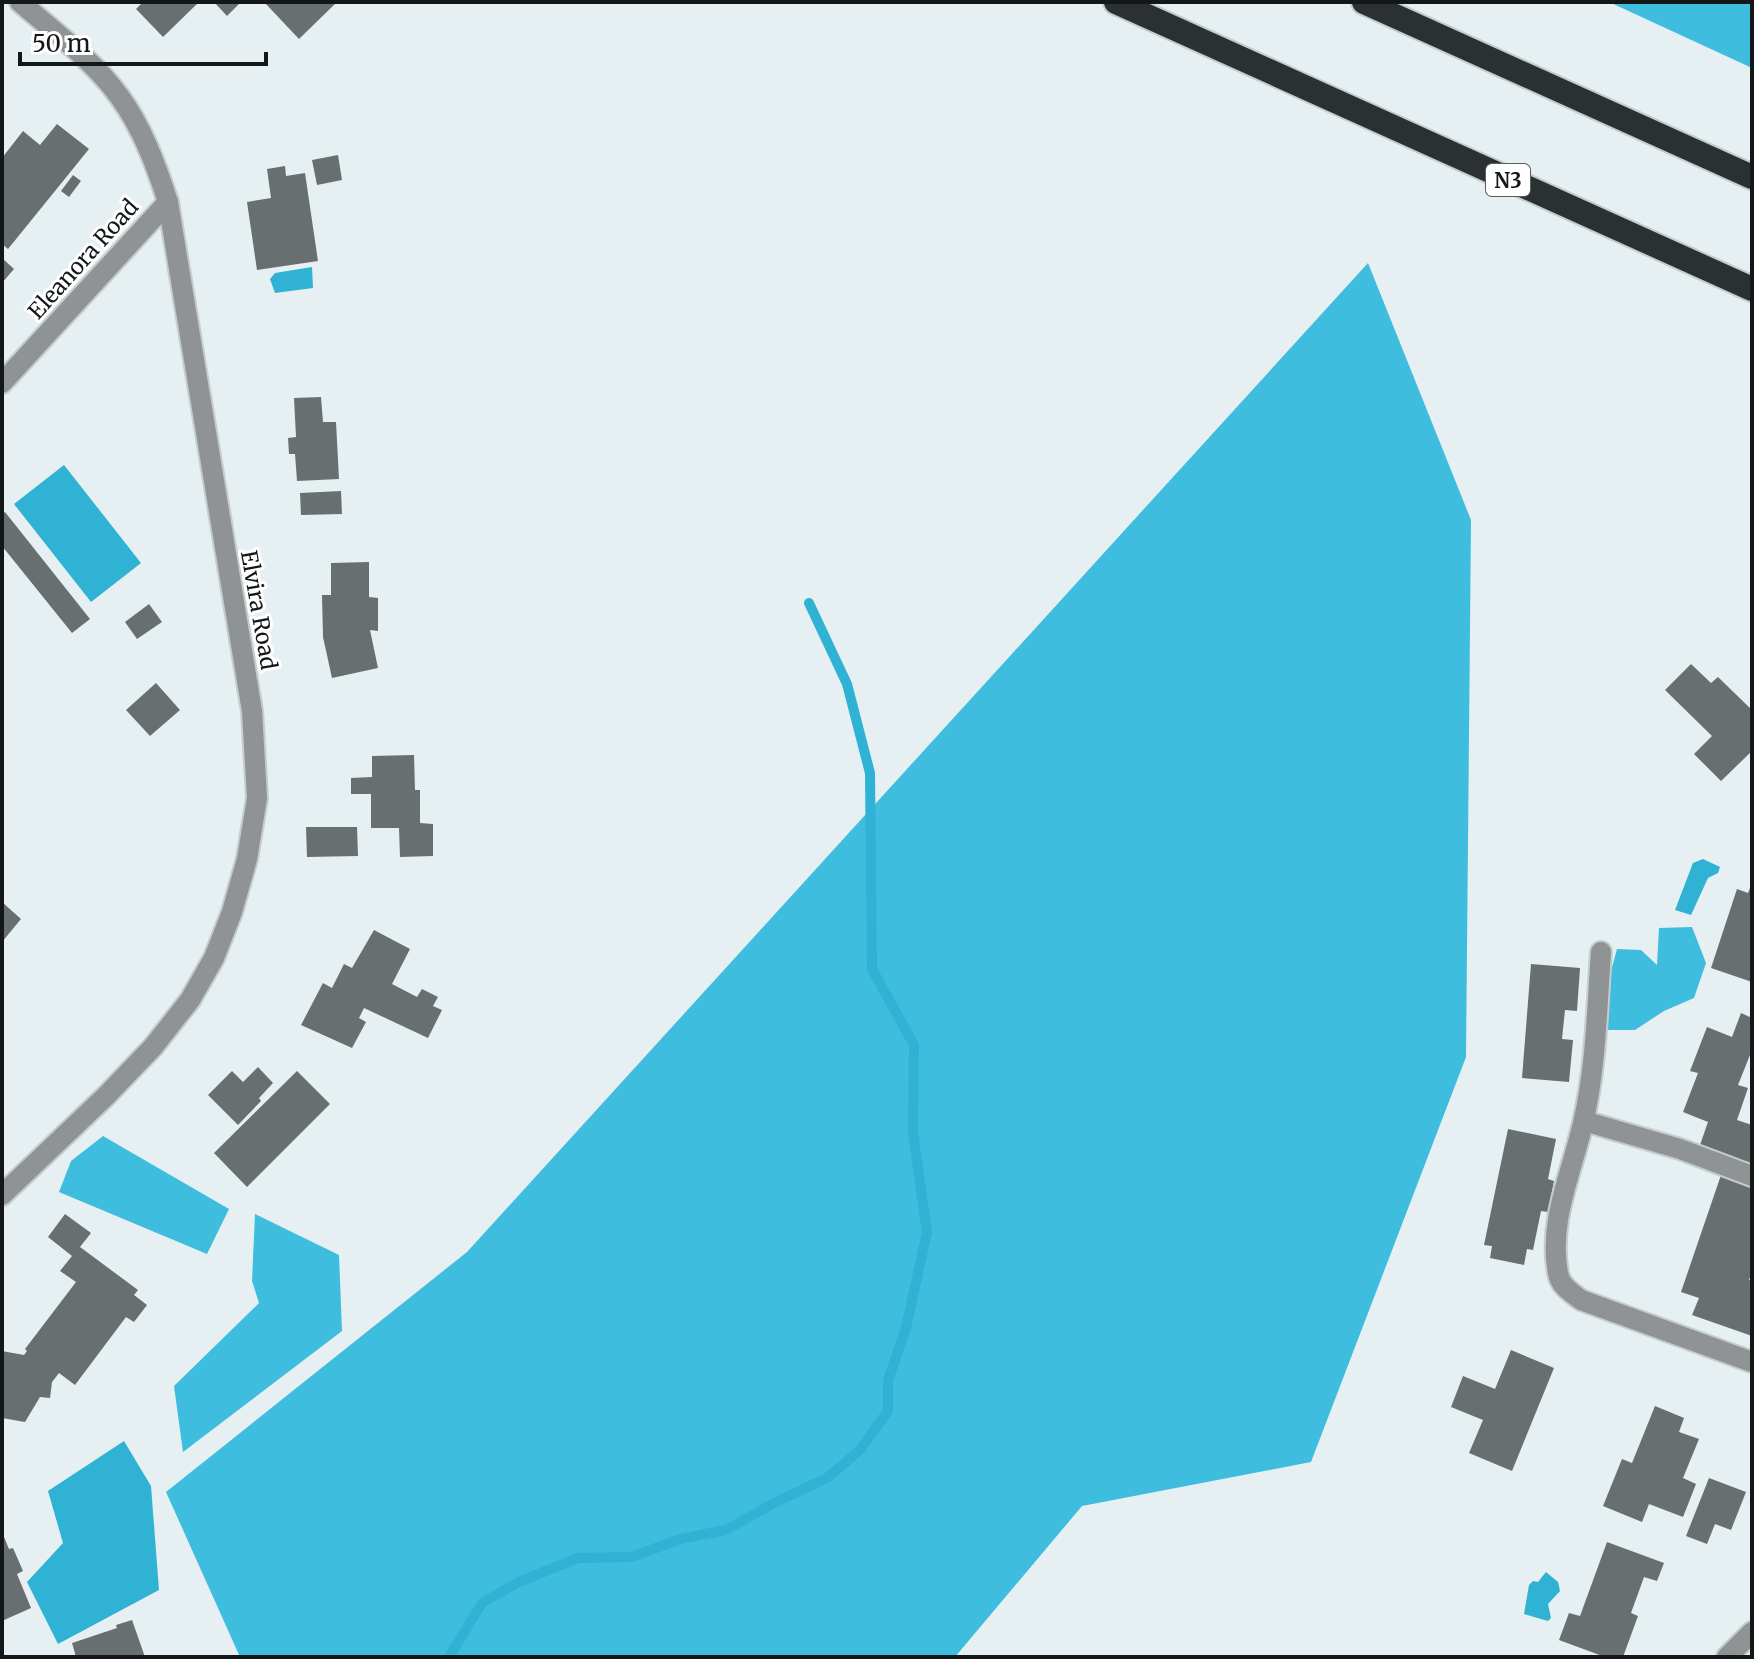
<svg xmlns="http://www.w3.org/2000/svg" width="1754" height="1659" font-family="Merriweather,serif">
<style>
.forest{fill:#3fbdde}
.water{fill:#2fb2d3}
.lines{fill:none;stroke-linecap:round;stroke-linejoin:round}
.stream{stroke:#2fb2d3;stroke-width:10}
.building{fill:#686f71}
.minor-casing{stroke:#c4ccce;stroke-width:24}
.motorway-casing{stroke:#c4ccce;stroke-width:28}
.minor{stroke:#8f9394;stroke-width:20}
.motorway{stroke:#2b3133;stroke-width:24}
.labels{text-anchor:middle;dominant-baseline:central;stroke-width:6;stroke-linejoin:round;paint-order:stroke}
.shield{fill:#fff;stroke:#5a5d5d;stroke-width:2}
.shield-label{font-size:20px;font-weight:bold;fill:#141718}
.street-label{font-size:22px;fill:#141718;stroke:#fff}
</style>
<rect width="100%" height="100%" fill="#e6eff1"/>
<!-- forest -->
<g class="forest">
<path d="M 1609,2 L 1752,2 L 1752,68 Z"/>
<path d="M 1368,263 L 1471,520 L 1466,1057 L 1311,1462 L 1082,1506 L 955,1657 L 240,1657 L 166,1492 L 467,1252 Z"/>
<path d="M 1692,927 L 1706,963 L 1694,998 L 1664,1011 L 1635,1030 L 1605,1030 L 1611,971 L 1617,949 L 1641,950 L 1657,965 L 1659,928 Z"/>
<path d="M 103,1136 L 229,1209 L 207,1254 L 59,1192 L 71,1161 Z"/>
<path d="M 255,1214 L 339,1255 L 342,1331 L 183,1452 L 174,1386 L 259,1303 L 252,1281 Z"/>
</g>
<!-- water -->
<g class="water">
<path d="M 312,267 L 313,288 L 275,293 L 270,279 L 275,273 Z"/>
<path d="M 64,465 L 141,563 L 91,602 L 14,504 Z"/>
<path d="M 1703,859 L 1720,867 L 1718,873 L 1708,878 L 1691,915 L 1675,910 L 1693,863 Z"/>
<path d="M 124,1441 L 151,1486 L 159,1590 L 58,1644 L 27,1582 L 63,1543 L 48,1491 Z"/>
<path d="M 1546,1572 L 1558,1582 L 1560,1591 L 1548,1604 L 1551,1618 L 1548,1621 L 1524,1614 L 1529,1585 L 1533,1581 L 1538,1582 Z"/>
</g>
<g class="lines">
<!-- stream -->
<path class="stream" d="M 449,1657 L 482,1603 L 519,1582 L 578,1558 L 632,1557 L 680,1539 L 726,1530 L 774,1503 L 827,1478 L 860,1450 L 888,1411 L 888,1380 L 906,1328 L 927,1232 L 913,1133 L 914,1045 L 872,969 L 870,773 L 847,684 L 809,603"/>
</g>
<!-- building -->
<g class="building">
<path d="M 143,2 L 199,2 L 163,37 L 136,9 Z"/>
<path d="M 214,2 L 241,2 L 227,16 Z"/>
<path d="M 264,2 L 337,2 L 299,39 Z"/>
<path d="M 57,124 L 89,149 L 8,249 L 2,244 L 2,158 L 23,131 L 40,145 Z"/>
<path d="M 338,155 L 342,180 L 317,185 L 312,160 Z"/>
<path d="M 285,166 L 286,176 L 305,173 L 318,261 L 257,270 L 247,202 L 271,198 L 267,169 Z"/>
<path d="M 73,175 L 81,181 L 69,197 L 61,191 Z"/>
<path d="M 2,258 L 14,269 L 2,283 Z"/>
<path d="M 321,397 L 323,422 L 336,422 L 339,479 L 297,481 L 295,454 L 289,454 L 288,438 L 296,437 L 294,398 Z"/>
<path d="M 341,491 L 342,514 L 301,515 L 300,493 Z"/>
<path d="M 5,512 L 90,619 L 72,633 L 2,546 L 2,514 Z"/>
<path d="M 369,562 L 369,597 L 378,598 L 378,631 L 370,630 L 378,668 L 332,678 L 323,637 L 322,595 L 331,595 L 331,563 Z"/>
<path d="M 149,604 L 162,622 L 137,639 L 125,622 Z"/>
<path d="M 1691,664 L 1711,683 L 1718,677 L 1752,710 L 1752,751 L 1721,781 L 1694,754 L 1712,736 L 1665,690 Z"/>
<path d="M 156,683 L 180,710 L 150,736 L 126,710 Z"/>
<path d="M 414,755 L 415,790 L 420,790 L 420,823 L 433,824 L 433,856 L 400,857 L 399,828 L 371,828 L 371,794 L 351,794 L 351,778 L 372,777 L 372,756 Z"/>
<path d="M 306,827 L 357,827 L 358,856 L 307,857 Z"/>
<path d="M 1752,883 L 1752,982 L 1711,968 L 1737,889 L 1748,893 Z"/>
<path d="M 2,902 L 21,919 L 2,942 Z"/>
<path d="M 374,930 L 410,949 L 392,984 L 417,997 L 422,989 L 438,997 L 433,1006 L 442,1010 L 428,1038 L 364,1008 L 359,1018 L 366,1022 L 352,1048 L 301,1025 L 323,983 L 332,988 L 344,964 L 352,968 Z"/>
<path d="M 1531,964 L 1580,968 L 1577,1011 L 1565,1010 L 1562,1039 L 1573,1040 L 1569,1082 L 1522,1078 Z"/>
<path d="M 1741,1013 L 1752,1018 L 1752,1050 L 1738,1085 L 1748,1088 L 1737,1120 L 1752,1125 L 1752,1165 L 1700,1145 L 1708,1122 L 1683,1112 L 1698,1073 L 1690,1071 L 1707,1027 L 1732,1037 Z"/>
<path d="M 258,1067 L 273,1083 L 259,1098 L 261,1101 L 238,1125 L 208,1095 L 232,1071 L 243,1082 Z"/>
<path d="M 297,1071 L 330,1104 L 247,1187 L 214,1153 Z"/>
<path d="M 1508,1129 L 1556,1139 L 1548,1179 L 1554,1181 L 1548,1212 L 1541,1211 L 1533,1250 L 1527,1249 L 1524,1265 L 1490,1258 L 1492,1246 L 1484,1245 Z"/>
<path d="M 1721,1175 L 1752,1186 L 1752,1271 L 1749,1280 L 1752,1281 L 1752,1336 L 1692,1315 L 1699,1298 L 1681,1292 Z"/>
<path d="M 65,1214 L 91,1233 L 80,1247 L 138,1290 L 134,1295 L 147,1305 L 134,1322 L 126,1317 L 75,1385 L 59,1373 L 52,1382 L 50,1398 L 40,1397 L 25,1422 L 2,1418 L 2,1351 L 24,1355 L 27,1351 L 25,1349 L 76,1282 L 60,1271 L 72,1256 L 48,1237 Z"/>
<path d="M 1511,1350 L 1554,1368 L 1512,1471 L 1469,1453 L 1483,1420 L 1451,1407 L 1463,1376 L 1495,1389 Z"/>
<path d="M 1655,1406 L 1684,1418 L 1679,1432 L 1699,1439 L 1683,1478 L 1696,1484 L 1683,1517 L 1649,1504 L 1642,1522 L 1603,1506 L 1622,1459 L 1632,1463 Z"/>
<path d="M 1709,1478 L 1746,1492 L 1731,1530 L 1715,1524 L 1707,1544 L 1686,1536 Z"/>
<path d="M 2,1532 L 9,1549 L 13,1548 L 23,1571 L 17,1574 L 31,1608 L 2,1621 Z"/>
<path d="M 1607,1542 L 1664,1563 L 1657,1581 L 1644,1577 L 1631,1613 L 1638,1616 L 1623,1657 L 1605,1657 L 1559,1640 L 1569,1613 L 1580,1616 Z"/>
<path d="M 132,1620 L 145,1657 L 76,1657 L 72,1643 L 117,1628 L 116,1625 Z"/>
</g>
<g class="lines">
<defs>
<g id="minor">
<path d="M 2,383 L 168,202"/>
<path d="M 1601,952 C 1597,1008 1596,1068 1583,1123 C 1572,1172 1548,1222 1558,1273 C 1560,1286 1571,1292 1581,1300 L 1752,1362"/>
<path d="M 1584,1121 L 1680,1149 L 1752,1176"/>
<path d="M 2,1195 L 106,1096 L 153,1047 L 190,1000 L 214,958 L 232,912 L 247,859 L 257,798 L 252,711 L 168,202 C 156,165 142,127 119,96 C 93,60 53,31 20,2"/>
<path d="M 1727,1657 L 1752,1632"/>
</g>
<g id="motorway">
<path d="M 1116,2 L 1752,289"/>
<path d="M 1364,2 L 1752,177"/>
</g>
</defs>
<!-- minor casing -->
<use href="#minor" class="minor-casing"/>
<!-- motorway casing -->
<use href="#motorway" class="motorway-casing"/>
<!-- minor -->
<use href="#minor" class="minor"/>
<!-- motorway -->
<use href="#motorway" class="motorway"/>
</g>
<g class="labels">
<!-- shield labels -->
<rect class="shield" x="1486" y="164" width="44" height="32" rx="6"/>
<g class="shield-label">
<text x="1508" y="180">N3</text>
</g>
<!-- street labels -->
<g class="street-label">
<text transform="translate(83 259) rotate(-48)">Eleanora Road</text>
<text transform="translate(259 610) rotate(80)">Elvira Road</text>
</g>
</g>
<!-- border -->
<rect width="1754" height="1659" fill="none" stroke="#141718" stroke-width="8"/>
<!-- scale -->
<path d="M20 52v12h246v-12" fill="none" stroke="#141718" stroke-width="4"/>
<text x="32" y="52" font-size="24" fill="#141718" stroke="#ffffff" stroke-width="6" paint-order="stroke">50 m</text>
</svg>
